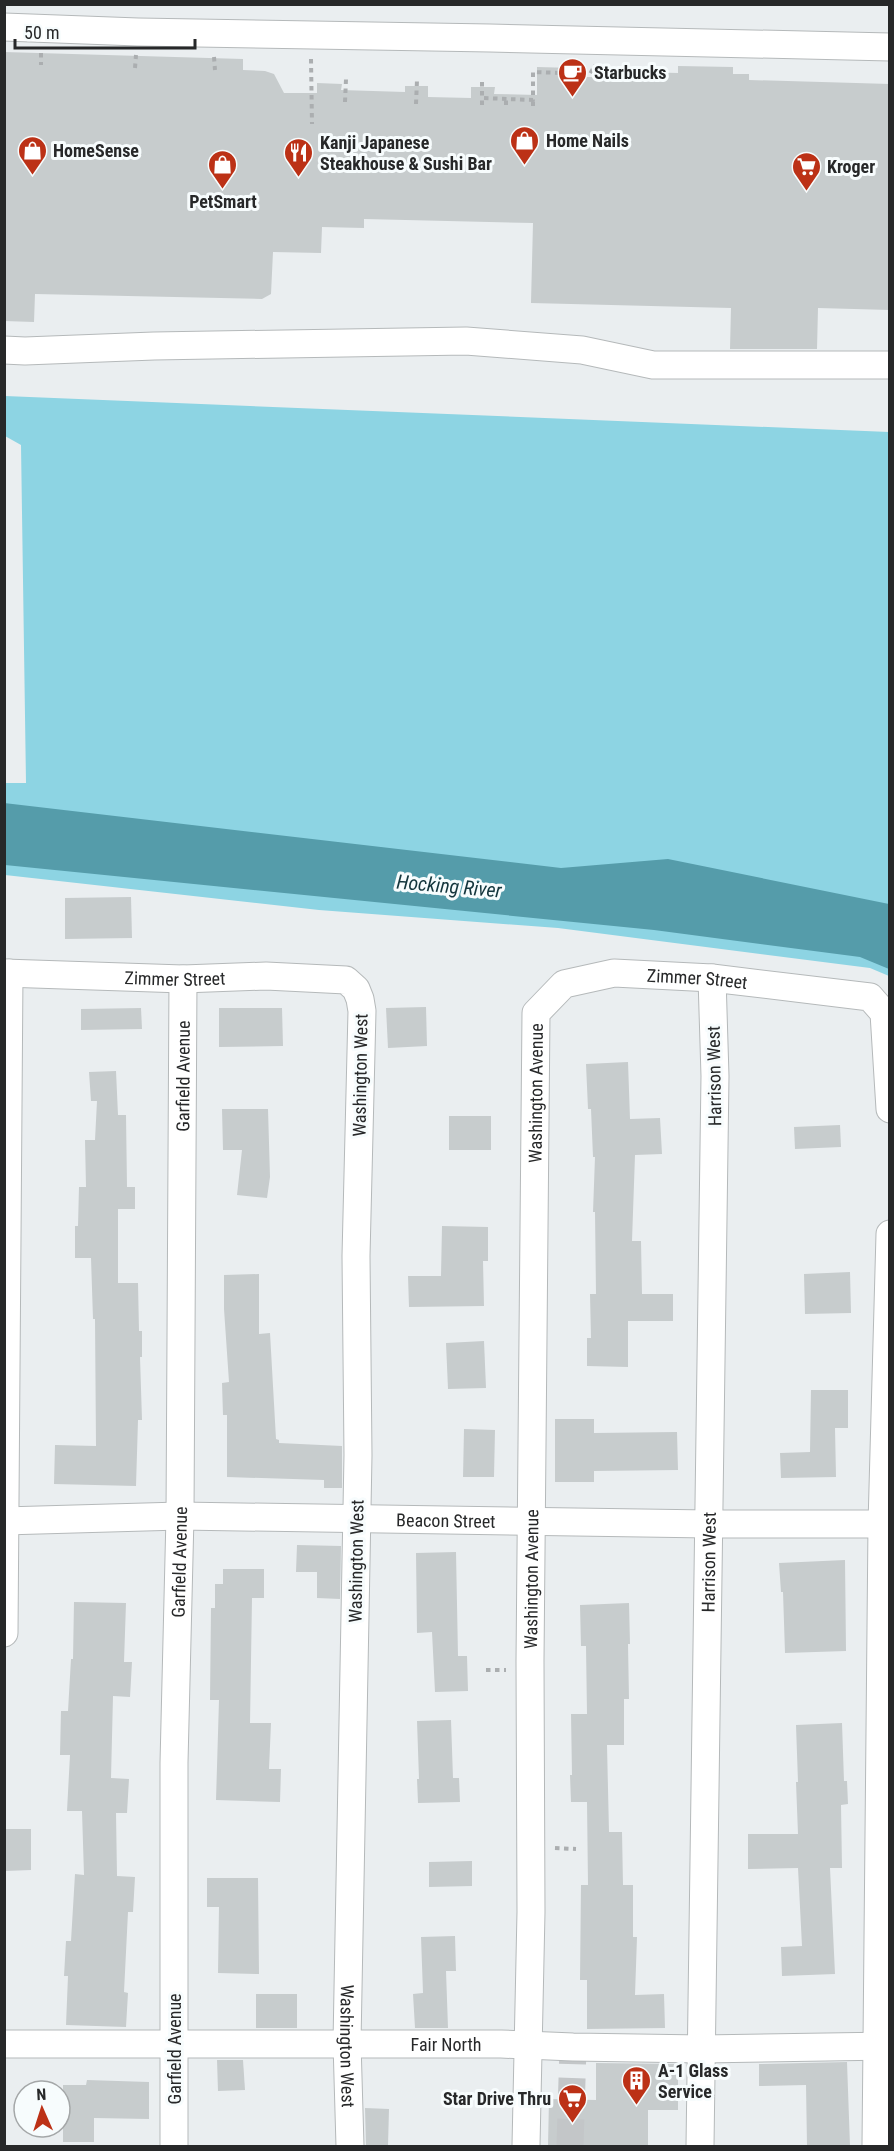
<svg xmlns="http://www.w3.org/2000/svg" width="894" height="2151" font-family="'Roboto Condensed',sans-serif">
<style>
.green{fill:#8dd4e3}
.water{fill:#559caa}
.building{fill:#c7cccd}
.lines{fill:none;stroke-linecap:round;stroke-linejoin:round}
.minor-tunnel{stroke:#c3c6c8;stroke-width:27;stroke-dasharray:27 14;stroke-linecap:butt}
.minor-casing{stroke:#b5b9ba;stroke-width:29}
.path{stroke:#abaeb0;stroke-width:4;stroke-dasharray:4.5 4.5;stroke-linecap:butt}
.minor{stroke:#fff;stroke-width:27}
.labels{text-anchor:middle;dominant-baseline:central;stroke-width:6;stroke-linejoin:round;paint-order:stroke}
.poi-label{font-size:18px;font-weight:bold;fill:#272829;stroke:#f7fcfd;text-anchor:start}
.street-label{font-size:18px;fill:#272829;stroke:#f7fcfd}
.water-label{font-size:20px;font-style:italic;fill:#14363d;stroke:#f7fcfd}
</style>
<rect width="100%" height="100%" fill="#eaeef0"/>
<!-- green -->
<path class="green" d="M 5,396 L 889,432 L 889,976 L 870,968 L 558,928 L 319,910 L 5,875 L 5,783 L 26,783 L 21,445 L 5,436 Z"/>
<!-- water -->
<path class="water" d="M 4,803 L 561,868 L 668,859 L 889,904 L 889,969 L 860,957 L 654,930 L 5,865 Z"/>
<!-- building -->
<g class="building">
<path d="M 4,52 L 243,59 L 243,70 L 265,71 L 274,74 L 284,93 L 317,93 L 317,83 L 342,84 L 341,90 L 405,92 L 405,86 L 428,86 L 428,97 L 471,98 L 471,87 L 495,87 L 494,94 L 537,95 L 537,67 L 573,68 L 573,71 L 587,71 L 587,77 L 633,78 L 640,72 L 678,73 L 678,66 L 733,67 L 733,74 L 749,74 L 749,80 L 890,84 L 890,310 L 818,308 L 817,349 L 730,349 L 731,308 L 531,303 L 533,223 L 364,219 L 364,228 L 322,227 L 321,253 L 273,252 L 271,294 L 262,299 L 35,294 L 34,322 L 4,321 Z"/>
<path d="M 131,897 L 132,938 L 65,939 L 65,898 Z"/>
<path d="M 426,1007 L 427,1046 L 388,1048 L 386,1008 Z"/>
<path d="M 141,1008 L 142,1029 L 81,1030 L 81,1009 Z"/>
<path d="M 219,1008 L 282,1008 L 283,1046 L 219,1047 Z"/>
<path d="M 628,1062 L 630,1119 L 660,1118 L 662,1154 L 635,1155 L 632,1241 L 641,1241 L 642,1294 L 673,1294 L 673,1321 L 628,1321 L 628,1367 L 587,1366 L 587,1338 L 591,1338 L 590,1294 L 596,1294 L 595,1212 L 593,1212 L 595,1157 L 593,1157 L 591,1109 L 588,1109 L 586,1064 Z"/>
<path d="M 116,1071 L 118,1115 L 126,1115 L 127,1187 L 135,1187 L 135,1209 L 118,1209 L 118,1283 L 138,1283 L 139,1331 L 142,1331 L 142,1357 L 140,1357 L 142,1420 L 138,1420 L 136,1486 L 54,1484 L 55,1445 L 96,1446 L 95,1319 L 93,1319 L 91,1258 L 75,1258 L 75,1226 L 78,1226 L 79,1187 L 86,1187 L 85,1140 L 95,1140 L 97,1101 L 91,1101 L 89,1072 Z"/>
<path d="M 222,1109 L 268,1109 L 270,1177 L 267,1198 L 237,1195 L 242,1150 L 223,1150 Z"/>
<rect x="449" y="1116" width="42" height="34"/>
<path d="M 840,1125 L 841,1147 L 795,1149 L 794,1127 Z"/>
<path d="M 442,1226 L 488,1227 L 488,1261 L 483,1261 L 484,1306 L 409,1307 L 408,1276 L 441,1276 Z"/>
<path d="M 850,1272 L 851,1313 L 805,1314 L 804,1274 Z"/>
<path d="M 259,1274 L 259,1334 L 270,1333 L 276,1439 L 279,1440 L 279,1443 L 342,1446 L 342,1488 L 324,1488 L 324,1480 L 227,1477 L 227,1415 L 223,1415 L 222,1383 L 229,1382 L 224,1309 L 224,1275 Z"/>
<path d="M 484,1341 L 486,1388 L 448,1389 L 446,1343 Z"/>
<path d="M 811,1390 L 848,1390 L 848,1428 L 835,1428 L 836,1477 L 781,1478 L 780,1453 L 810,1452 Z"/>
<path d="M 555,1419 L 594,1419 L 594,1433 L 677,1432 L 678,1470 L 594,1471 L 594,1482 L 555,1482 Z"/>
<path d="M 464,1429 L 495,1430 L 494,1477 L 463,1477 Z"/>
<path d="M 297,1545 L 341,1546 L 340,1599 L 317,1598 L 317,1572 L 296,1572 Z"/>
<path d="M 456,1552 L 458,1656 L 467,1656 L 468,1691 L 435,1692 L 432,1632 L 417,1633 L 416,1553 Z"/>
<path d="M 845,1560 L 846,1651 L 785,1653 L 783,1592 L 781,1592 L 779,1563 Z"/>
<path d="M 223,1569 L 264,1569 L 264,1598 L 252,1598 L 250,1723 L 271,1723 L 269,1769 L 281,1769 L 280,1802 L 216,1800 L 219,1700 L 210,1700 L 211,1608 L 215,1608 L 215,1584 L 223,1584 Z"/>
<path d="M 74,1602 L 126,1603 L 124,1662 L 132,1662 L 130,1697 L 113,1696 L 111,1778 L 129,1779 L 127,1813 L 116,1813 L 117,1876 L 135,1877 L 133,1912 L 128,1912 L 124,1992 L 128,1993 L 126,2027 L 66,2025 L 68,1976 L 64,1976 L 66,1941 L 71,1941 L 75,1874 L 84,1875 L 82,1811 L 67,1811 L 70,1755 L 60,1755 L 61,1711 L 68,1711 L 71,1659 L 73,1659 Z"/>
<path d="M 629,1603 L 630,1644 L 628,1644 L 629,1699 L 624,1699 L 624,1745 L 607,1745 L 609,1832 L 622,1832 L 623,1885 L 633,1885 L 633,1937 L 637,1937 L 635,1995 L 664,1994 L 665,2028 L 587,2029 L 587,1980 L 580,1980 L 581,1885 L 588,1885 L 587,1802 L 571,1802 L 570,1775 L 572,1775 L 571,1714 L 587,1714 L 586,1646 L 581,1646 L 580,1605 Z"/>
<path d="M 451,1720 L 453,1778 L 459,1778 L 460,1802 L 418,1803 L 417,1779 L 419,1779 L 417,1721 Z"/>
<path d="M 842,1723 L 844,1781 L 847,1781 L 848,1804 L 841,1805 L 842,1868 L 830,1868 L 835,1974 L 782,1976 L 781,1947 L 802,1946 L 798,1868 L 748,1869 L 748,1834 L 798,1834 L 796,1782 L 798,1782 L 796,1725 Z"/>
<path d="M 5,1829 L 31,1829 L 31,1870 L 5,1871 Z"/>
<path d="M 472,1861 L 472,1886 L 429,1887 L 429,1862 Z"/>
<path d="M 207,1878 L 258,1878 L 259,1974 L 218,1973 L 219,1907 L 207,1907 Z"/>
<path d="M 455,1936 L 456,1971 L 446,1971 L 448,2028 L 415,2028 L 413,1994 L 423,1993 L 421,1937 Z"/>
<rect x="256" y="1994" width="41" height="34"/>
<path d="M 217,2060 L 243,2060 L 245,2090 L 218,2091 Z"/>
<path d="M 847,2062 L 850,2146 L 807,2146 L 806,2085 L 759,2086 L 759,2064 Z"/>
<path d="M 596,2063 L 678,2064 L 678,2110 L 648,2110 L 648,2146 L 548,2146 L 549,2099 L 596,2100 Z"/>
<path d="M 87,2080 L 149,2082 L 149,2119 L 94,2118 L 94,2142 L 63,2142 L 63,2085 L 86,2085 Z"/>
<path d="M 365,2108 L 389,2109 L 388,2146 L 366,2146 Z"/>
</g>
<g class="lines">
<!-- minor-tunnel -->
<path class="minor-tunnel" d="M 570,2146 L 573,2047"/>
<defs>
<g id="minor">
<path d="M 4,27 L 138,32 L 490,38 L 890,47"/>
<path d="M 4,350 L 25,351 L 154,346 L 466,341 L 582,350 L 653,365 L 890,365"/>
<path id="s1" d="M 4,973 L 183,979 L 266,976 L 346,980 L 356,989 L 360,999 L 362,1011 L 356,1256 L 358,1455 L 347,2043 L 350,2146"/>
<path id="s2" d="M 4,1521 L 180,1516 L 709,1524 L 890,1524"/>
<path d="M 4,1633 L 9,973"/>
<path id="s3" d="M 4,2044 L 501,2044 L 573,2047 L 702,2049 L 890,2046"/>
<path id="s4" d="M 174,2146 L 174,1763 L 180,1516 L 183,979"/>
<path id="s5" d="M 526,2146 L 531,1912 L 530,1661 L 536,1013 L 564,984 L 614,973 L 712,978 L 870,997 L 884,1013 L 890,1109"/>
<path id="s6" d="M 700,2146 L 715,1076 L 712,978"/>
<path d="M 876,2146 L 882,1524 L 890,1234"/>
</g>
</defs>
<!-- minor casing -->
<use href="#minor" class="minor-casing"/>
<!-- path -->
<g class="path">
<path d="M 41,53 L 41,65"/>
<path d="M 214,57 L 215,70"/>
<path d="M 311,59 L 312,124"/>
<path d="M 135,68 L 136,55"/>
<path d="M 482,82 L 482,98 L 533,100 L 533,72 L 590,74 L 595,65"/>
<path d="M 345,102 L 346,79"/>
<path d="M 416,104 L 417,80"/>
<path d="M 482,105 L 482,98"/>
<path d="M 506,105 L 506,99"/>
<path d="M 533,106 L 533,100"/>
<path d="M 486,1670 L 506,1670"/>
<path d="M 555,1848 L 576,1849"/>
</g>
<!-- minor -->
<use href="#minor" class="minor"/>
</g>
<!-- icons -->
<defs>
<symbol id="cafe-pin" viewBox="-11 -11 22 30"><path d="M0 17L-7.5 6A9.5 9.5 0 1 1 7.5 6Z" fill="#bc3116" stroke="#f7fcfd"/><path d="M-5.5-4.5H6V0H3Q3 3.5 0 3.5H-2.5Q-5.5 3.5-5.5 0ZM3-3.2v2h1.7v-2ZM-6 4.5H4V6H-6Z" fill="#fff"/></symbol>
<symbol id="shop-pin" viewBox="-11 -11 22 30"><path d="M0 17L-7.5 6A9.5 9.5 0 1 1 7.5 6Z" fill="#bc3116" stroke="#f7fcfd"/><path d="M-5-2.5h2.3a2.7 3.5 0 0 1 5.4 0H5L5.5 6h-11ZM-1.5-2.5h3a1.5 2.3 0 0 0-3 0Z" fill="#fff"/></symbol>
<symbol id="restaurant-pin" viewBox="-11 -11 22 30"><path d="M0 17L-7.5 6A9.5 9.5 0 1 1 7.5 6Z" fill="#bc3116" stroke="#f7fcfd"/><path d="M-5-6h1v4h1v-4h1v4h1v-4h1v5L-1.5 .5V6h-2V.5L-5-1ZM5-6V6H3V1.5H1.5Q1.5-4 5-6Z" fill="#fff"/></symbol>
<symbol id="supermarket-pin" viewBox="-11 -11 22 30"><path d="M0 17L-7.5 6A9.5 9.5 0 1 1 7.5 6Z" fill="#bc3116" stroke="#f7fcfd"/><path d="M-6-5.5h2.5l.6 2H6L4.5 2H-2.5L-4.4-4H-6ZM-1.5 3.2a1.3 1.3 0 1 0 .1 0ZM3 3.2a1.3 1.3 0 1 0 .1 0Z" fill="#fff"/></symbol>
<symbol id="building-pin" viewBox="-11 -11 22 30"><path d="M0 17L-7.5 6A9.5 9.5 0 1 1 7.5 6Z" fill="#bc3116" stroke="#f7fcfd"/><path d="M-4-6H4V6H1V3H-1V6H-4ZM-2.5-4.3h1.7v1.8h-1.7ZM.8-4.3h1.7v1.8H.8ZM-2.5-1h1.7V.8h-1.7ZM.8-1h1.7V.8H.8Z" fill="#fff"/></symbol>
</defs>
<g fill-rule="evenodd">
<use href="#cafe-pin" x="556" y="56" width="33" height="45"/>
<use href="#shop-pin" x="508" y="124" width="33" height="45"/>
<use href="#shop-pin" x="16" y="134" width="33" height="45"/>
<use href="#restaurant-pin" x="282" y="136" width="33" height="45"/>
<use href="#shop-pin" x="206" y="148" width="33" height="45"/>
<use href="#supermarket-pin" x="790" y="150" width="33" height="45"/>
<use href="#building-pin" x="620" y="2064" width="33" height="45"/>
<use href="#supermarket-pin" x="556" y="2082" width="33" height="45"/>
</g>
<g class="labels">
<!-- poi labels -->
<g class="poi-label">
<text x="594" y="72">Starbucks</text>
<text x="546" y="140">Home Nails</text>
<text x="320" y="142">Kanji Japanese<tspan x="320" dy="21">Steakhouse &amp; Sushi Bar</tspan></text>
<text x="53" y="150">HomeSense</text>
<text x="827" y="166">Kroger</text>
<text x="223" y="201" text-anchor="middle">PetSmart</text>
<text x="658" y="2070">A-1 Glass<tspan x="658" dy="21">Service</tspan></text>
<text x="551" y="2098" text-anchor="end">Star Drive Thru</text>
</g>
<!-- street labels -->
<g class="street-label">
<text stroke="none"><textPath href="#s1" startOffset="171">Zimmer Street</textPath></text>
<text stroke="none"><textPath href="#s5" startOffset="1308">Zimmer Street</textPath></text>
<text transform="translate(360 1075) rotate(-89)">Washington West</text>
<text transform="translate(714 1076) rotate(-91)">Harrison West</text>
<text stroke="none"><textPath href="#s4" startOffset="1070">Garfield Avenue</textPath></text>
<text stroke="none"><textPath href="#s5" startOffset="1053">Washington Avenue</textPath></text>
<text stroke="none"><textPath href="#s2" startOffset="442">Beacon Street</textPath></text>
<text transform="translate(356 1561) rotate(-89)">Washington West</text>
<text stroke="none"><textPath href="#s6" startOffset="584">Harrison West</textPath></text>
<text stroke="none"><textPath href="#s4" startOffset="584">Garfield Avenue</textPath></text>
<text stroke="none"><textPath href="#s5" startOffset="567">Washington Avenue</textPath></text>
<text stroke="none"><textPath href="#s3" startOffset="442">Fair North</textPath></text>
<text stroke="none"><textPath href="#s1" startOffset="1414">Washington West</textPath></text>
<text transform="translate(174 2049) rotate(-90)">Garfield Avenue</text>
</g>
<!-- water labels -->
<g class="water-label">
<text transform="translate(449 886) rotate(5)">Hocking River</text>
</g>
</g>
<!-- border -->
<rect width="894" height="2151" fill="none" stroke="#272829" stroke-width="12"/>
<!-- north arrow -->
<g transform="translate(42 2109) rotate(357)"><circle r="28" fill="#f7fcfd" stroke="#a4a7a8" stroke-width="1.5"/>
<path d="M0-4.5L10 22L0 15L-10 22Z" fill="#bc3116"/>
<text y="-9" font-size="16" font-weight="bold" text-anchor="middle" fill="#272829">N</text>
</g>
<!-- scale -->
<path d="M15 39v9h180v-9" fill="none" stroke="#272829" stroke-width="3"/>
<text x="24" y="39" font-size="18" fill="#272829" stroke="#f7fcfd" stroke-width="4.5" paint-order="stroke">50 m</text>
</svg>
